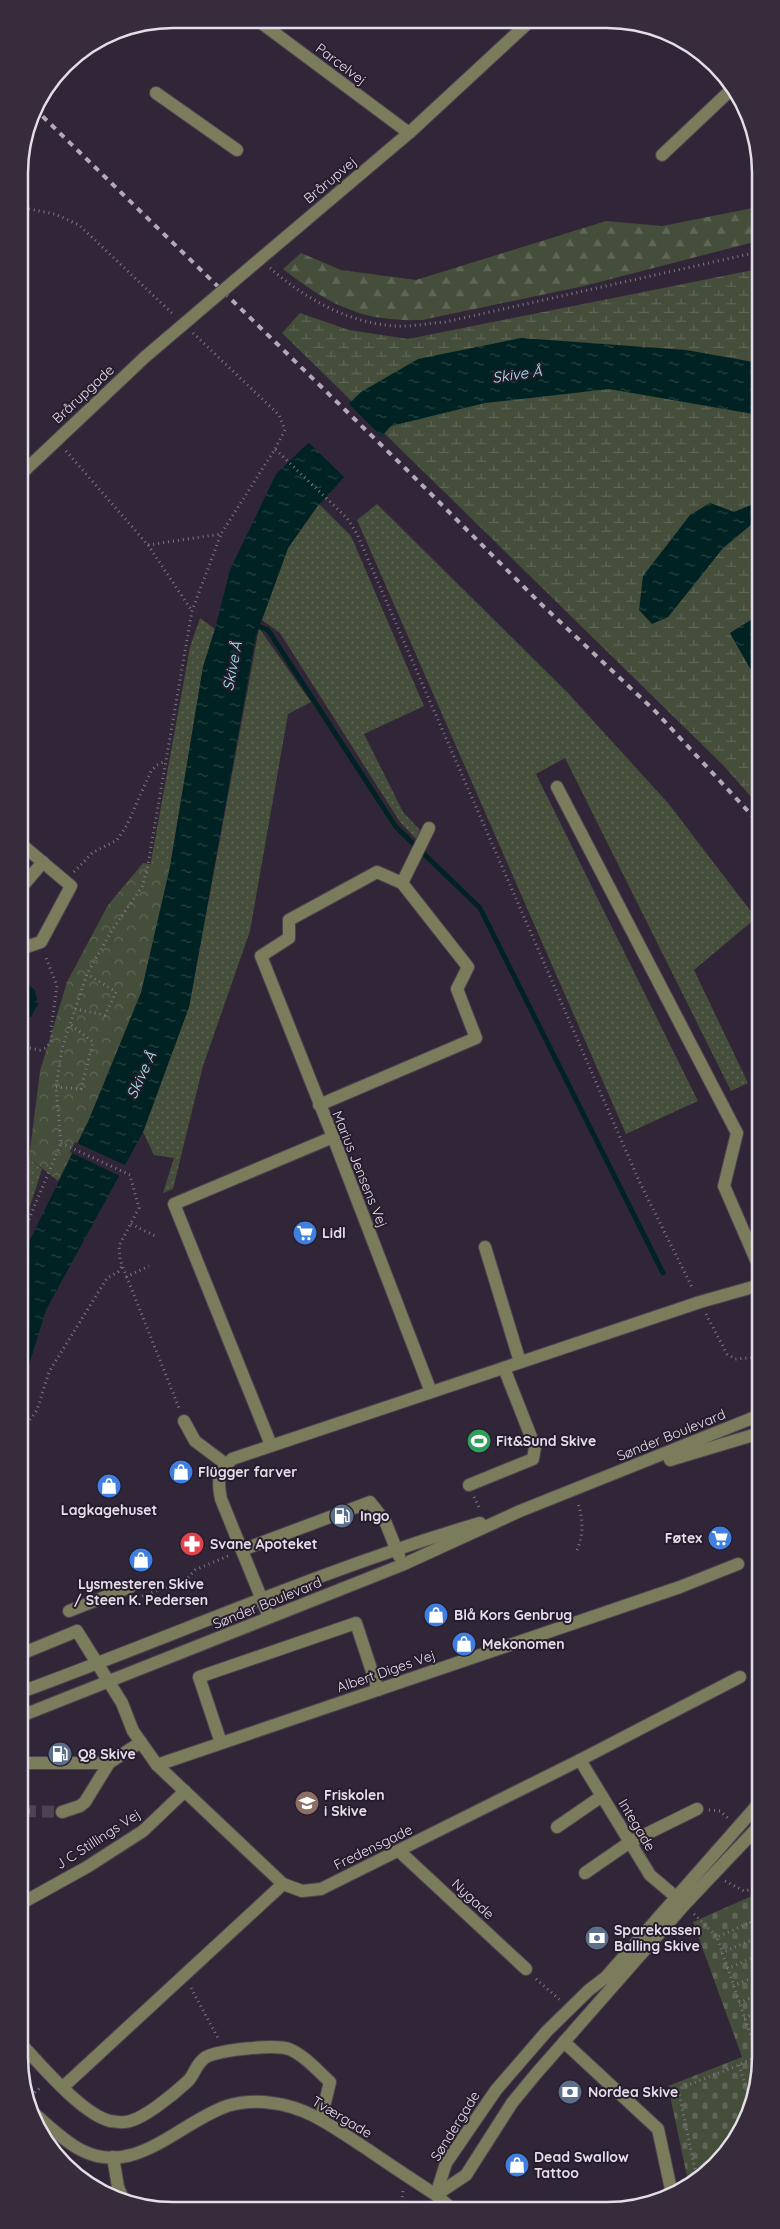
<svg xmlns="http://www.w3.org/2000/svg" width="780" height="2229" font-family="Quicksand,sans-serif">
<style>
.grass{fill:url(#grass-dots)}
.forest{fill:url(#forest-firs)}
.wetland{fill:url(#wetland-marsh)}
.cemetery{fill:url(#cemetery-stones)}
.park{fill:url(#park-crowns)}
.water{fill:url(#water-ripples)}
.pier{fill:#312637}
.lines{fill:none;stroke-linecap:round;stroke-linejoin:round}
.stream{stroke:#012222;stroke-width:5}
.minor-tunnel{stroke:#4c4252;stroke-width:12;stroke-dasharray:12 6;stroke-linecap:butt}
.minor-casing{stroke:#4e4353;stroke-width:14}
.path{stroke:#7f7684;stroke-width:3;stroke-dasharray:1 4;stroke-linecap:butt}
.minor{stroke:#7a7c5b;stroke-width:12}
.rail{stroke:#b3aab7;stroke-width:4;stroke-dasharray:6 6;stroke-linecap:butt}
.minor-bridge-casing{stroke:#4e4353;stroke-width:14;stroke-linecap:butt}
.minor-bridge{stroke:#7a7c5b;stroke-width:12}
.labels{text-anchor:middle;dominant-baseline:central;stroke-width:4;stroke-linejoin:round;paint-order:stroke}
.street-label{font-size:14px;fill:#e5dee9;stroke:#271c2d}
.poi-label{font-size:14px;font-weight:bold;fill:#e5dee9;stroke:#271c2d;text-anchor:start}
.water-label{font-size:15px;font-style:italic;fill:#9fedec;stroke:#271c2d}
.rim{fill:none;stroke:#e5dee9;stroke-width:2.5}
</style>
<defs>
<pattern id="grass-dots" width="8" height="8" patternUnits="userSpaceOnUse" patternTransform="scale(1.25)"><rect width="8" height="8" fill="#454d3b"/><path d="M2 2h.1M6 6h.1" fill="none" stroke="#606657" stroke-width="1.8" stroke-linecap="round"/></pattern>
<pattern id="forest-firs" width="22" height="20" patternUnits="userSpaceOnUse" patternTransform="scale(1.25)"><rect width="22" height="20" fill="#454d3b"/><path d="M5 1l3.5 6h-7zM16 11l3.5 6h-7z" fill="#606657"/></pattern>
<pattern id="wetland-marsh" width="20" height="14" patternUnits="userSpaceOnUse" patternTransform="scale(1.25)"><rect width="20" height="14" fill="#454d3b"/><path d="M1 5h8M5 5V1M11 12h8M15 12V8" fill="none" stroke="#606657"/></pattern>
<pattern id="cemetery-stones" width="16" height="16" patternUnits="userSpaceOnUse" patternTransform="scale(1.25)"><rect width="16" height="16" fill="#454d3b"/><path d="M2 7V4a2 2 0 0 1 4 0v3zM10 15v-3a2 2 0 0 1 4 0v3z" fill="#606657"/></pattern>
<pattern id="park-crowns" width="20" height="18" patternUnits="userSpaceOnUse" patternTransform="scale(1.25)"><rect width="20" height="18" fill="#454d3b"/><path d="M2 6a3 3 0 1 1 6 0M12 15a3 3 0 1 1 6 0" fill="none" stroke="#606657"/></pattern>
<pattern id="water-ripples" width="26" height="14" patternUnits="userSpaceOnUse" patternTransform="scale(1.25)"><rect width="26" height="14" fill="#012222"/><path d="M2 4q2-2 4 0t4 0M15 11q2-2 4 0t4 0" fill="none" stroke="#264242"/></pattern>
</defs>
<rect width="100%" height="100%" fill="#312637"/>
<!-- grass -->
<g class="grass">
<path d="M 319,504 L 351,536 L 424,706 L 364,734 L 403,812 L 420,830 L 416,839 L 400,822 L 280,633 L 262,620 L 288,548 Z"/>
<path d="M 377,504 L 567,692 L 668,803 L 756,918 L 694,970 L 748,1083 L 731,1091 L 565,758 L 536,774 L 698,1101 L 626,1134 L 357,520 Z"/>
<path d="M 200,618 L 215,629 L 203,667 L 170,867 L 141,993 L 148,878 L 190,647 Z"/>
<path d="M 259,628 L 311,702 L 288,714 L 250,931 L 203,1066 L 173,1189 L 163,1193 L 174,1158 L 154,1155 L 143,1132 L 189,1007 Z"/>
<path d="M 29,1158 L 42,1169 L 21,1234 L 20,1163 Z"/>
</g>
<!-- forest -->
<path class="forest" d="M 758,207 L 758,241 L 584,286 L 422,320 C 361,322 330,305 283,269 L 301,253 L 341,270 L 416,280 L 606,221 L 662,226 Z"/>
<!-- wetland -->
<path class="wetland" d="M 758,269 L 759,500 L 754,504 L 734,512 L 710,503 L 668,617 L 723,548 L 759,518 L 759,615 L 730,633 L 759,684 L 759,806 L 724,766 L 282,333 L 300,313 L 349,330 L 408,339 Z"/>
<!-- cemetery -->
<path class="cemetery" d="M 761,1892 L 761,2066 L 750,2115 L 723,2158 L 689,2186 L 668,2086 L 742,2057 L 693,1922 Z"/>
<!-- park -->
<path class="park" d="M 143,863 L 170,867 L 141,993 L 88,1122 L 58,1181 L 29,1158 L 40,1071 L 67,982 L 108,905 Z"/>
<!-- water -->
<g class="water">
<path d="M 521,338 L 686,350 L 759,363 L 759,415 L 609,389 L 485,403 L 391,426 L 316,508 L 288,548 L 256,636 L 189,1007 L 143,1132 L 46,1310 L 21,1391 L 21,1258 L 88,1122 L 141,993 L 170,867 L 203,667 L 215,629 L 230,570 L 276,474 L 361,392 L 418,359 Z"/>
<path d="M 759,500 L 759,518 L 723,548 L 668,617 L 652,624 L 639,610 L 643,576 L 690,515 L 710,503 L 734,512 L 754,504 Z"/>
<path d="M 759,615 L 759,684 L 730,633 Z"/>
<path d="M 20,978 L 35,990 L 38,1004 L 31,1017 L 20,1018 Z"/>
</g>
<!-- pier -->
<g class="pier">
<path d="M 347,402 L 383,438 L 346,479 L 307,441 Z"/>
<path d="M 75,1142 L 127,1166 L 122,1177 L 70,1152 Z"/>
</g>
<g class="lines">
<!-- stream -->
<path class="stream" d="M 255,625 L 268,630 L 396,827 L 480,908 L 663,1273"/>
<!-- minor-tunnel -->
<path class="minor-tunnel" d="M 24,1811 L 62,1812"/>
<defs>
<g id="minor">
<path d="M 256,19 L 409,133"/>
<path d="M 156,93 L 237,150"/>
<path d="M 662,155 L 734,87"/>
<path d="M 260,259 L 409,133 L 530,21"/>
<path d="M 20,475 L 145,357"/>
<path d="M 557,787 L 737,1133 L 724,1186 L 760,1269"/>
<path d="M 20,843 L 71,886 L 41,942 L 20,949"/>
<path d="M 402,883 L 429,828"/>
<path d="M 20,889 L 43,862"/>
<path d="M 319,1105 L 476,1038 L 457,989 L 468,967 L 402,883 L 377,872 L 289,920 L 289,938 L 261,956 L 333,1137 L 431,1392"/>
<path d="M 485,1247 L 520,1362"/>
<path d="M 184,1421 L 195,1441 L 227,1465"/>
<path d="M 271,1445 L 174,1204 L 333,1137"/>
<path d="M 670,1460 L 760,1433"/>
<path d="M 469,1485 L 533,1459 L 535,1447 L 504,1368"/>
<path d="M 242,1550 L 370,1502 L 385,1521 L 399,1556"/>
<path d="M 69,1611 L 130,1587"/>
<path d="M 269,1617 L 221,1499 C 217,1479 218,1474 232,1459 L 700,1302 L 760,1285"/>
<path d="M 21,1654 L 77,1631 L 122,1703 L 133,1731 L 157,1765 L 283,1884 L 302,1891 L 321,1889 L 580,1760 L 740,1677"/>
<path d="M 21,1692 C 174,1636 323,1569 480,1523"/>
<path d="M 21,1716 L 402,1565 L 520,1511 L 760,1415"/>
<path d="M 221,1743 L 199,1677 L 356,1623 L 378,1690"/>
<path d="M 580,1760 L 650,1875 L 676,1897"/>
<path d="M 21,1763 L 109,1763 L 141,1742"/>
<path d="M 157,1765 L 680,1587 L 738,1564"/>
<path d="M 21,1811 L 24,1811"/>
<path d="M 62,1812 L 80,1806 L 85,1802 L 109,1763"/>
<path d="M 557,1827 L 602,1796"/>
<path d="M 399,1851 L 526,1969"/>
<path d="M 585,1873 L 630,1842 L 697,1809"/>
<path d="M 22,1903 L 87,1867 L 143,1831 L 185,1791"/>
<path d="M 564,2042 L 658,2129 L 672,2194"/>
<path d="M 22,2045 C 42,2066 82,2114 110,2121 C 114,2121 121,2123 125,2122 C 142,2121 175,2093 188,2081 C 195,2074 196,2063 206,2057 C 220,2050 274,2044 289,2049 C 304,2055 318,2071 330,2082 L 321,2119"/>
<path d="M 63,2087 L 283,1884"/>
<path d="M 30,2110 C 46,2123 62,2140 81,2150 C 135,2178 180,2122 227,2106 C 241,2102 258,2101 272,2103 C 309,2107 337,2130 367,2149 C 390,2165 413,2180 436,2195 L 450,2207"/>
<path d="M 113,2157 L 118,2187 L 124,2201"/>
<path d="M 436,2195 L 446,2163 L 496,2090 L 547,2031 L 589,1990 L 606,1977 L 761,1801"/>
<path d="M 436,2195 L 466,2175 L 512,2103 L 535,2075 L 686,1903 L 761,1824"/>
</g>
</defs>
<!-- minor casing -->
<use href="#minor" class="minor-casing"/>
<!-- path -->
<g class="path">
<path d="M 19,207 L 55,214 L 79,225 L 174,315"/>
<path d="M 270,268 C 304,298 348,323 395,326 C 411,327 429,323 445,322 L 758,252"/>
<path d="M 193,333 L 279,415 L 285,430 L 275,449"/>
<path d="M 66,451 L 148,545 L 221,534 L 275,449 L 347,518 L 357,534 L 640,1183 L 693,1289"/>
<path d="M 148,545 L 192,611"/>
<path d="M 74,872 L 92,853 L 117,840 L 127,825 L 151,771 L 157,765 L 166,761"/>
<path d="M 75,1009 L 105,1015 L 116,992 L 87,974"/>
<path d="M 20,1046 L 40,1050 L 46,1048 L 52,1040 L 51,1029 L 57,986 L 45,955"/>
<path d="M 56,1087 L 81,1089 L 93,1042 L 70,1024"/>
<path d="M 61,1143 L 130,1175 L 139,1208 L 119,1246 L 120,1260 L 179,1408"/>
<path d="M 131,1224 L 157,1237"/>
<path d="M 21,1238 L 61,1143 L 56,1087 L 62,1048 L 87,974 L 112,930 L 142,887 L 147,870 L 192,611 L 221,534"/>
<path d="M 126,1277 L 149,1266"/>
<path d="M 756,1301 L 760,1309"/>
<path d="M 706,1314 L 727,1354 L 735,1359 L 760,1357"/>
<path d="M 21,1432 L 37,1410 L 49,1372 L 107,1278 L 118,1272 L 122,1266"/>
<path d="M 474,1497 L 480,1509"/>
<path d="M 577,1550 C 584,1534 583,1519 578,1503"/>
<path d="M 142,1596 L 186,1580 L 195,1570 L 230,1555"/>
<path d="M 756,1646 L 760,1643"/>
<path d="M 752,1671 L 760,1667"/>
<path d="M 709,1810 L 720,1811 L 728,1818"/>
<path d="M 725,1881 L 744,1891 L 761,1887"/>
<path d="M 694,1914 L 717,1937"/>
<path d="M 761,1918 L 717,1937 L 761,2065"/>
<path d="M 750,1922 L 761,1949"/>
<path d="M 721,1953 L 761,1936"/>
<path d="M 727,1969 L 761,1954"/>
<path d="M 536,1979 L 560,2000"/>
<path d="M 733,1986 L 761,1974"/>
<path d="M 191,1988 L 218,2038"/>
<path d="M 739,2003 L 761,1993"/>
<path d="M 744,2018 L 761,2011"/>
<path d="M 751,2037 L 761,2032"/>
<path d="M 739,2065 L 752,2107"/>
<path d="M 31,2096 L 41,2087"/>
<path d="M 697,2179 L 678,2089 L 739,2065 L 761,2054"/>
<path d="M 401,2207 L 403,2190"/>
</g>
<!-- minor -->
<use href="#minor" class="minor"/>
<!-- rail -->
<path class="rail" d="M 34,108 L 406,469 L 540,603 L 655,711 L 759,823"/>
<defs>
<path id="minor-bridge" d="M 145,357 L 260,259"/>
</defs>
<!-- minor-bridge casing -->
<use href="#minor-bridge" class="minor-bridge-casing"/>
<!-- minor-bridge -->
<use href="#minor-bridge" class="minor-bridge"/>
</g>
<!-- icons -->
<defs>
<symbol id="supermarket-disc" viewBox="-11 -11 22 22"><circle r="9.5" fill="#3f7fe0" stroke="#271c2d"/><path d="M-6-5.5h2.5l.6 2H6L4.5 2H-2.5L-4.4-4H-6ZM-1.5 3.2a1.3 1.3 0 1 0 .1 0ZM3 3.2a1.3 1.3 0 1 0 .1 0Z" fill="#fff"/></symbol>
<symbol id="stadium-disc" viewBox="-11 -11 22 22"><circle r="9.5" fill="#2e9e5b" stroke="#271c2d"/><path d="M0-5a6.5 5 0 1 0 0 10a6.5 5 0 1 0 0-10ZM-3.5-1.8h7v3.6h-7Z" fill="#fff"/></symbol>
<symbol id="shop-disc" viewBox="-11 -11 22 22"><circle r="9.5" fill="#3f7fe0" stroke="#271c2d"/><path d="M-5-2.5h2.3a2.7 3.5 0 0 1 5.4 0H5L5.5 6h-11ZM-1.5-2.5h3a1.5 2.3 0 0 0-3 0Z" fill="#fff"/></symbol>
<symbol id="fuel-disc" viewBox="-11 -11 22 22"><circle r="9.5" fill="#5c6f8a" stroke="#271c2d"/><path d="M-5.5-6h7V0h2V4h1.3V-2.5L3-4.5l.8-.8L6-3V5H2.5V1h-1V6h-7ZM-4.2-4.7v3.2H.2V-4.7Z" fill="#fff"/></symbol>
<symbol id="pharmacy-disc" viewBox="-11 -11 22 22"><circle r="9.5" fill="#e0444e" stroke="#271c2d"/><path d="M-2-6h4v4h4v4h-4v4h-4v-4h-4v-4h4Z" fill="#fff"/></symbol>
<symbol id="school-disc" viewBox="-11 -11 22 22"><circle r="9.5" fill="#8d6e63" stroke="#271c2d"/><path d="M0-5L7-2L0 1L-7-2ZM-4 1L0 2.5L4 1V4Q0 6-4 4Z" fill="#fff"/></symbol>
<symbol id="bank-disc" viewBox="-11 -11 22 22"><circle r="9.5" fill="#5c6f8a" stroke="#271c2d"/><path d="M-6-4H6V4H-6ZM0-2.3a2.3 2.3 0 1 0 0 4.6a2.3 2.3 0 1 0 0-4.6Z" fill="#fff"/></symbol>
</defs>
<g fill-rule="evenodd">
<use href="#supermarket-disc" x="291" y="1219" width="28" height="28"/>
<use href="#stadium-disc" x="465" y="1427" width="28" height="28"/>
<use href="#shop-disc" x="167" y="1458" width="28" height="28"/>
<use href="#shop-disc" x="95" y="1472" width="28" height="28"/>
<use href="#fuel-disc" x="328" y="1502" width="28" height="28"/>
<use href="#supermarket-disc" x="706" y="1524" width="28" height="28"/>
<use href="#pharmacy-disc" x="178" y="1530" width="28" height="28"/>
<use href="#shop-disc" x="127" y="1546" width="28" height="28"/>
<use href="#shop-disc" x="422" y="1601" width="28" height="28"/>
<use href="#shop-disc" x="450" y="1630" width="28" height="28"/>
<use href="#fuel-disc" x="46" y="1740" width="28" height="28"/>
<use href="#school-disc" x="293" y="1789" width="28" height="28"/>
<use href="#bank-disc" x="583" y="1924" width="28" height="28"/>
<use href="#bank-disc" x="556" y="2078" width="28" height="28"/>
<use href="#shop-disc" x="503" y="2151" width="28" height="28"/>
</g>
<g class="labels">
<!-- street labels -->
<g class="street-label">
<text transform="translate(341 64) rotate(37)">Parcelvej</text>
<text transform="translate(330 180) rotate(-40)">Brårupvej</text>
<text transform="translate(83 394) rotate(-43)">Brårupgade</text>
<text transform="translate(360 1169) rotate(68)">Marius Jensens Vej</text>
<text transform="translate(671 1435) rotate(-22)">Sønder Boulevard</text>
<text transform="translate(267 1603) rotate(-22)">Sønder Boulevard</text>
<text transform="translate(386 1671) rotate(-19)">Albert Diges Vej</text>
<text transform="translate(637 1825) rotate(59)">Integade</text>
<text transform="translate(98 1839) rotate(-33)">J C Stillings Vej</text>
<text transform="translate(373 1847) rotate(-26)">Fredensgade</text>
<text transform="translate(473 1899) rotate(43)">Nygade</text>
<text transform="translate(342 2117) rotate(31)">Tværgade</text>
<text transform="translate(455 2126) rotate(-58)">Søndergade</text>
</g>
<!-- poi labels -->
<g class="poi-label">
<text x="322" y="1233">Lidl</text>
<text x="496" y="1441">Fit&amp;Sund Skive</text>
<text x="198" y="1472">Flügger farver</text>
<text x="109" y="1510" text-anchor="middle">Lagkagehuset</text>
<text x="360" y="1516">Ingo</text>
<text x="702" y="1538" text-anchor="end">Føtex</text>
<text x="210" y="1544">Svane Apoteket</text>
<text x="141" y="1584" text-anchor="middle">Lysmesteren Skive<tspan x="141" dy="16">/ Steen K. Pedersen</tspan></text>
<text x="454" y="1615">Blå Kors Genbrug</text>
<text x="482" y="1644">Mekonomen</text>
<text x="78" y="1754">Q8 Skive</text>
<text x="324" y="1795">Friskolen<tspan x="324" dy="16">i Skive</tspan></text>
<text x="614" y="1930">Sparekassen<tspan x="614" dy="16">Balling Skive</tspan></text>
<text x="588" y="2092">Nordea Skive</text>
<text x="534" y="2157">Dead Swallow<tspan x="534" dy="16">Tattoo</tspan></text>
</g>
<!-- water labels -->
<g class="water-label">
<text transform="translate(517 374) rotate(-8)">Skive Å</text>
<text transform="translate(232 666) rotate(-79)">Skive Å</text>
<text transform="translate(141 1075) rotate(-65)">Skive Å</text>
</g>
</g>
<!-- crop -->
<path d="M0 0H780V2229H0ZM173 28H607A145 145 0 0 1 752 173V2057A145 145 0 0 1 607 2202H173A145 145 0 0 1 28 2057V173A145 145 0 0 1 173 28Z" fill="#362c3c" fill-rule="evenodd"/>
<path class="rim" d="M173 28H607A145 145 0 0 1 752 173V2057A145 145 0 0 1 607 2202H173A145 145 0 0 1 28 2057V173A145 145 0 0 1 173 28Z"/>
</svg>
